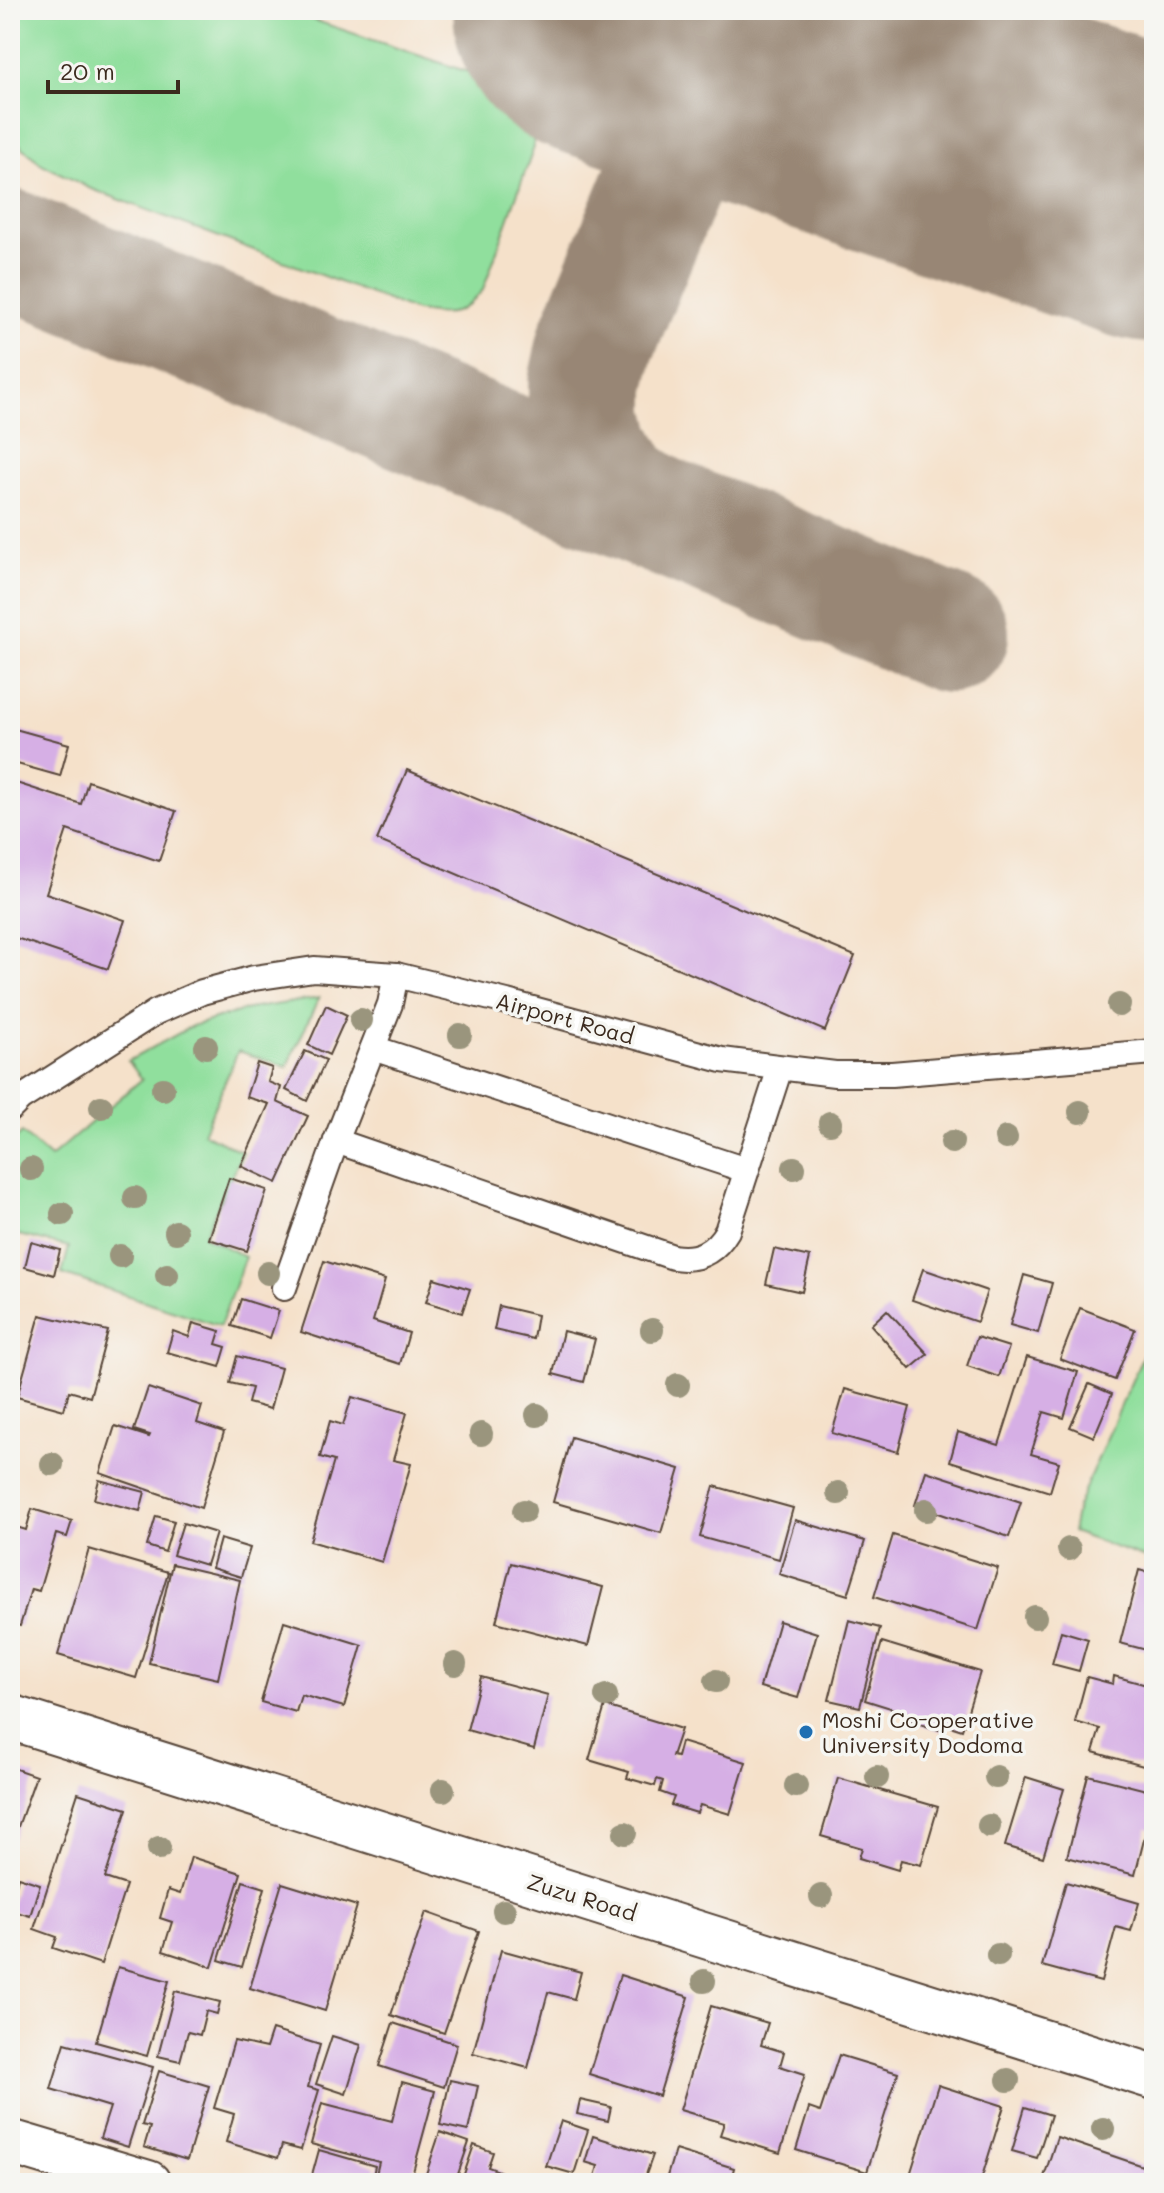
<svg xmlns="http://www.w3.org/2000/svg" width="1164" height="2193" font-family="Mali,sans-serif">
<style>
.green{fill:#90df9d;stroke:#66845e;stroke-width:2}
.lines{fill:none;stroke-linecap:round;stroke-linejoin:round}
.taxiway{stroke:#988674;stroke-width:118}
.runway{stroke:#988674;stroke-width:294}
.building{fill:#d6afe5}
.lane-casing{stroke:#574538;stroke-width:28}
.street-casing{stroke:#574538;stroke-width:48}
.lane{stroke:#fff;stroke-width:24}
.street{stroke:#fff;stroke-width:44}
.tree{fill:#9a957d}
.poi-dot{fill:#1f6fb2;stroke:#f6f6f2;stroke-width:3}
.labels{text-anchor:middle;dominant-baseline:central;stroke-width:7;stroke-linejoin:round;paint-order:stroke}
.street-label{font-size:22px;fill:#3b2a1e;stroke:#f6f6f2}
.poi-label{font-size:22px;fill:#3b2a1e;stroke:#f6f6f2;text-anchor:start}
</style>
<rect width="100%" height="100%" fill="#f6f6f2"/>
<filter id="ink" filterUnits="userSpaceOnUse"><feTurbulence type="fractalNoise" baseFrequency=".0125" numOctaves="2"/><feDisplacementMap in="SourceGraphic" scale="16" xChannelSelector="R" yChannelSelector="G"/><feConvolveMatrix kernelMatrix="1 2 1 2 8 2 1 2 1" color-interpolation-filters="sRGB"/></filter>
<filter id="wash" filterUnits="userSpaceOnUse"><feTurbulence type="fractalNoise" baseFrequency=".006" numOctaves="4" result="noise"/><feDisplacementMap in="SourceGraphic" scale="32" xChannelSelector="R" yChannelSelector="G"/><feGaussianBlur stdDeviation="1.8" result="paint"/><feColorMatrix in="noise" values="0 0 0 0 0 0 0 0 0 0 0 0 0 0 0 0 0 1.4 0 .05"/><feComposite in="paint" operator="in"/></filter>
<g filter="url(#wash)">
<rect width="100%" height="100%" fill="#f5e1ca"/>
<!-- green -->
<g class="green">
<path d="M 10,10 L 284,10 L 489,79 C 520,95 531,112 534,147 L 483,290 C 459,318 450,315 416,311 L 89,188 L 40,163 L 10,136 Z"/>
<path d="M 319,998 L 287,1067 L 238,1051 L 203,1133 L 243,1152 L 204,1236 L 245,1257 L 220,1326 L 62,1274 L 69,1247 L 10,1233 L 10,1144 L 22,1133 L 50,1158 L 142,1079 L 128,1061 L 192,1026 L 248,1009 Z"/>
<path d="M 1143,1355 L 1154,1358 L 1154,1561 L 1072,1532 L 1077,1507 Z"/>
</g>
<g class="lines">
<!-- taxiway -->
<g class="taxiway">
<path d="M 632,21 L 672,59 L 687,101 L 677,147 L 596,344 L 587,385 L 587,417 L 595,448 L 618,489 L 648,509"/>
<path d="M 677,147 L 704,110 L 729,91 L 789,73"/>
<path d="M 10,248 L 950,634"/>
</g>
<!-- runway -->
<path class="runway" d="M 600,10 L 1154,196"/>
</g>
<g id="blocks">
<!-- building -->
<g class="building">
<path d="M 15,729 L 69,744 L 60,776 L 10,762 L 10,747 Z"/>
<path d="M 407,770 L 855,956 L 825,1031 L 377,840 Z"/>
<path d="M 10,781 L 81,804 L 88,781 L 176,811 L 159,861 L 67,830 L 46,893 L 125,920 L 108,969 L 10,936 L 10,821 L 13,812 L 10,811 Z"/>
<path d="M 326,1005 L 347,1015 L 329,1055 L 308,1045 Z"/>
<path d="M 305,1051 L 326,1060 L 307,1101 L 286,1090 Z"/>
<path d="M 257,1063 L 272,1068 L 268,1082 L 281,1087 L 277,1102 L 308,1116 L 277,1183 L 241,1166 L 269,1104 L 246,1097 Z"/>
<path d="M 229,1178 L 267,1190 L 247,1251 L 209,1239 Z"/>
<path d="M 31,1242 L 60,1250 L 54,1275 L 25,1267 Z"/>
<path d="M 774,1249 L 810,1257 L 802,1292 L 766,1284 Z"/>
<path d="M 324,1261 L 385,1280 L 373,1321 L 409,1333 L 400,1364 L 301,1332 Z"/>
<path d="M 923,1269 L 987,1291 L 977,1322 L 912,1300 Z"/>
<path d="M 1024,1275 L 1052,1283 L 1038,1333 L 1010,1325 Z"/>
<path d="M 434,1278 L 470,1289 L 462,1313 L 426,1302 Z"/>
<path d="M 241,1299 L 279,1311 L 270,1338 L 232,1326 Z"/>
<path d="M 499,1306 L 537,1315 L 533,1339 L 494,1330 Z"/>
<path d="M 1080,1308 L 1135,1329 L 1115,1380 L 1060,1359 Z"/>
<path d="M 887,1310 L 928,1354 L 910,1369 L 871,1325 Z"/>
<path d="M 40,1315 L 108,1331 L 90,1397 L 69,1391 L 64,1410 L 17,1397 Z"/>
<path d="M 193,1323 L 220,1331 L 216,1344 L 226,1347 L 220,1367 L 167,1352 L 173,1331 L 189,1337 Z"/>
<path d="M 563,1331 L 595,1339 L 584,1382 L 553,1374 Z"/>
<path d="M 977,1337 L 1009,1347 L 999,1377 L 967,1366 Z"/>
<path d="M 237,1356 L 281,1368 L 270,1409 L 248,1403 L 252,1388 L 230,1383 Z"/>
<path d="M 1027,1357 L 1078,1372 L 1064,1418 L 1044,1412 L 1031,1454 L 1059,1462 L 1050,1492 L 950,1461 L 958,1432 L 999,1445 Z"/>
<path d="M 1089,1384 L 1112,1394 L 1094,1437 L 1070,1427 Z"/>
<path d="M 148,1388 L 202,1406 L 197,1423 L 224,1432 L 201,1508 L 100,1473 L 115,1426 L 149,1437 L 150,1435 L 134,1430 Z"/>
<path d="M 845,1389 L 910,1407 L 898,1452 L 832,1433 Z"/>
<path d="M 352,1397 L 407,1413 L 393,1460 L 411,1464 L 382,1562 L 310,1541 L 334,1461 L 320,1457 L 330,1421 L 343,1425 Z"/>
<path d="M 571,1437 L 680,1469 L 661,1533 L 553,1502 Z"/>
<path d="M 926,1471 L 1021,1502 L 1009,1537 L 915,1505 Z"/>
<path d="M 99,1480 L 145,1492 L 140,1511 L 94,1499 Z"/>
<path d="M 714,1486 L 793,1508 L 779,1559 L 700,1537 Z"/>
<path d="M 32,1509 L 72,1521 L 67,1537 L 56,1534 L 39,1591 L 31,1589 L 20,1626 L 10,1623 L 10,1525 L 26,1530 Z"/>
<path d="M 156,1516 L 174,1521 L 165,1552 L 147,1546 Z"/>
<path d="M 795,1520 L 865,1541 L 848,1595 L 779,1574 Z"/>
<path d="M 183,1523 L 216,1533 L 206,1565 L 173,1555 Z"/>
<path d="M 893,1535 L 998,1568 L 978,1630 L 874,1597 Z"/>
<path d="M 220,1539 L 250,1548 L 241,1577 L 212,1568 Z"/>
<path d="M 89,1549 L 168,1572 L 136,1678 L 58,1655 Z"/>
<path d="M 511,1563 L 603,1587 L 588,1646 L 496,1622 Z"/>
<path d="M 172,1564 L 240,1580 L 218,1679 L 149,1663 Z"/>
<path d="M 1139,1570 L 1154,1574 L 1154,1652 L 1120,1643 Z"/>
<path d="M 849,1620 L 880,1628 L 860,1707 L 829,1700 Z"/>
<path d="M 284,1621 L 362,1645 L 344,1707 L 301,1695 L 296,1712 L 261,1702 Z"/>
<path d="M 779,1621 L 817,1633 L 798,1698 L 760,1687 Z"/>
<path d="M 1061,1631 L 1088,1639 L 1079,1671 L 1052,1664 Z"/>
<path d="M 882,1642 L 980,1672 L 962,1730 L 944,1724 L 942,1731 L 907,1720 L 910,1714 L 865,1700 Z"/>
<path d="M 1114,1676 L 1154,1687 L 1154,1769 L 1093,1752 L 1100,1729 L 1075,1722 L 1087,1677 L 1113,1684 Z"/>
<path d="M 481,1677 L 548,1695 L 534,1749 L 467,1730 Z"/>
<path d="M 605,1706 L 681,1729 L 672,1756 L 677,1757 L 681,1742 L 746,1762 L 730,1814 L 700,1805 L 697,1813 L 671,1805 L 674,1797 L 660,1792 L 663,1781 L 657,1779 L 655,1786 L 627,1778 L 629,1772 L 589,1760 Z"/>
<path d="M 10,1767 L 36,1776 L 10,1849 Z"/>
<path d="M 1088,1775 L 1154,1792 L 1154,1830 L 1147,1828 L 1135,1875 L 1067,1857 Z"/>
<path d="M 1026,1777 L 1064,1789 L 1043,1857 L 1005,1846 Z"/>
<path d="M 838,1778 L 938,1807 L 921,1865 L 901,1860 L 898,1870 L 859,1858 L 862,1848 L 821,1836 Z"/>
<path d="M 78,1793 L 127,1809 L 105,1878 L 126,1885 L 101,1964 L 53,1948 L 57,1937 L 34,1929 Z"/>
<path d="M 191,1857 L 241,1873 L 212,1967 L 163,1951 L 172,1922 L 160,1918 L 168,1890 L 180,1894 Z"/>
<path d="M 18,1877 L 40,1884 L 30,1916 L 10,1910 Z"/>
<path d="M 243,1881 L 265,1888 L 242,1967 L 219,1960 Z"/>
<path d="M 1066,1882 L 1139,1903 L 1131,1931 L 1116,1927 L 1101,1982 L 1042,1966 Z"/>
<path d="M 282,1883 L 357,1906 L 325,2011 L 250,1988 Z"/>
<path d="M 426,1912 L 479,1931 L 444,2033 L 391,2015 Z"/>
<path d="M 501,1950 L 581,1972 L 574,1999 L 548,1992 L 528,2068 L 473,2053 Z"/>
<path d="M 118,1967 L 169,1981 L 147,2056 L 96,2042 Z"/>
<path d="M 620,1975 L 689,1997 L 659,2096 L 589,2074 Z"/>
<path d="M 175,1991 L 220,2002 L 217,2014 L 206,2011 L 200,2035 L 188,2032 L 180,2061 L 158,2056 Z"/>
<path d="M 711,2006 L 768,2023 L 761,2045 L 784,2052 L 780,2066 L 805,2074 L 780,2153 L 720,2135 L 724,2123 L 680,2110 Z"/>
<path d="M 393,2023 L 457,2044 L 444,2087 L 379,2066 Z"/>
<path d="M 272,2030 L 320,2045 L 308,2087 L 319,2090 L 301,2150 L 282,2145 L 278,2158 L 226,2142 L 234,2114 L 214,2108 L 234,2041 L 266,2048 Z"/>
<path d="M 332,2036 L 361,2045 L 346,2094 L 316,2084 Z"/>
<path d="M 65,2043 L 153,2067 L 128,2147 L 100,2138 L 110,2107 L 51,2089 Z"/>
<path d="M 839,2055 L 898,2073 L 867,2172 L 796,2150 L 809,2108 L 820,2112 Z"/>
<path d="M 159,2071 L 209,2086 L 187,2160 L 144,2147 L 150,2127 L 142,2125 Z"/>
<path d="M 450,2080 L 478,2086 L 468,2131 L 440,2125 Z"/>
<path d="M 402,2082 L 435,2091 L 410,2183 L 374,2183 L 379,2162 L 311,2144 L 322,2103 L 392,2121 Z"/>
<path d="M 938,2085 L 1004,2106 L 980,2183 L 936,2183 L 910,2175 Z"/>
<path d="M 580,2100 L 611,2107 L 608,2121 L 577,2114 Z"/>
<path d="M 1025,2107 L 1051,2115 L 1037,2158 L 1012,2151 Z"/>
<path d="M 561,2121 L 588,2130 L 574,2174 L 546,2166 Z"/>
<path d="M 440,2132 L 469,2142 L 455,2183 L 423,2183 Z"/>
<path d="M 593,2136 L 653,2155 L 643,2183 L 593,2183 L 598,2166 L 585,2162 Z"/>
<path d="M 1057,2137 L 1154,2170 L 1150,2183 L 1042,2183 Z"/>
<path d="M 474,2145 L 493,2152 L 488,2167 L 502,2172 L 498,2183 L 461,2183 Z"/>
<path d="M 319,2150 L 375,2166 L 372,2180 L 354,2175 L 352,2183 L 334,2179 L 333,2183 L 310,2183 Z"/>
<path d="M 675,2150 L 734,2168 L 730,2183 L 665,2183 Z"/>
</g>
</g>
</g>
<g filter="url(#ink)">
<use href="#blocks" fill-opacity="0" stroke="#574538" stroke-width="2"/>
<g class="lines">
<defs>
<g id="lane">
<path d="M 396,975 L 390,1004 L 336,1141 L 673,1257 C 697,1261 714,1253 727,1231 L 780,1068"/>
<path d="M 373,1048 L 746,1170"/>
<path d="M 10,1109 L 20,1099 L 156,1012 L 202,992 L 254,978 L 314,969 L 396,975 L 507,1002 L 722,1060 L 835,1074 L 892,1074 L 1154,1052"/>
<path d="M 284,1288 L 336,1141"/>
</g>
<g id="street">
<path d="M 10,1717 L 1154,2077"/>
<path d="M 10,2142 L 148,2183"/>
</g>
</defs>
<!-- lane casing -->
<use href="#lane" class="lane-casing"/>
<!-- street casing -->
<use href="#street" class="street-casing"/>
<!-- lane -->
<use href="#lane" class="lane"/>
<!-- street -->
<use href="#street" class="street"/>
</g>
<!-- trees -->
<g class="tree">
<circle cx="1119" cy="1005" r="12"/>
<circle cx="361" cy="1020" r="12"/>
<circle cx="460" cy="1035" r="12"/>
<circle cx="206" cy="1047" r="12"/>
<circle cx="163" cy="1089" r="12"/>
<circle cx="101" cy="1107" r="12"/>
<circle cx="1080" cy="1112" r="12"/>
<circle cx="830" cy="1123" r="12"/>
<circle cx="1006" cy="1138" r="12"/>
<circle cx="952" cy="1142" r="12"/>
<circle cx="794" cy="1168" r="12"/>
<circle cx="31" cy="1169" r="12"/>
<circle cx="135" cy="1198" r="12"/>
<circle cx="62" cy="1214" r="12"/>
<circle cx="176" cy="1232" r="12"/>
<circle cx="120" cy="1256" r="12"/>
<circle cx="268" cy="1273" r="12"/>
<circle cx="167" cy="1275" r="12"/>
<circle cx="652" cy="1330" r="12"/>
<circle cx="678" cy="1385" r="12"/>
<circle cx="537" cy="1415" r="12"/>
<circle cx="481" cy="1434" r="12"/>
<circle cx="52" cy="1464" r="12"/>
<circle cx="838" cy="1493" r="12"/>
<circle cx="926" cy="1510" r="12"/>
<circle cx="524" cy="1511" r="12"/>
<circle cx="1069" cy="1549" r="12"/>
<circle cx="1035" cy="1617" r="12"/>
<circle cx="455" cy="1664" r="12"/>
<circle cx="716" cy="1681" r="12"/>
<circle cx="606" cy="1696" r="12"/>
<circle cx="877" cy="1777" r="12"/>
<circle cx="996" cy="1777" r="12"/>
<circle cx="796" cy="1786" r="12"/>
<circle cx="443" cy="1790" r="12"/>
<circle cx="989" cy="1826" r="12"/>
<circle cx="625" cy="1833" r="12"/>
<circle cx="159" cy="1848" r="12"/>
<circle cx="821" cy="1896" r="12"/>
<circle cx="504" cy="1911" r="12"/>
<circle cx="998" cy="1955" r="12"/>
<circle cx="704" cy="1981" r="12"/>
<circle cx="1008" cy="2080" r="12"/>
<circle cx="1103" cy="2129" r="12"/>
</g>
</g>
<!-- markers -->
<circle class="poi-dot" cx="806" cy="1732" r="8"/>
<g class="labels">
<!-- street labels -->
<g class="street-label">
<text transform="translate(565 1018) rotate(15)">Airport Road</text>
<text transform="translate(582 1897) rotate(17)">Zuzu Road</text>
</g>
<!-- poi labels -->
<g class="poi-label">
<text x="822" y="1719">Moshi Co-operative<tspan x="822" dy="25">University Dodoma</tspan></text>
</g>
</g>
<!-- margin -->
<rect width="1164" height="2193" fill="none" stroke="#f6f6f2" stroke-width="40"/>
<!-- scale -->
<path d="M48 80v12h130v-12" fill="none" stroke="#3b2a1e" stroke-width="4"/>
<text x="60" y="80" font-size="24" fill="#3b2a1e" stroke="#f6f6f2" stroke-width="6" paint-order="stroke">20 m</text>
</svg>
